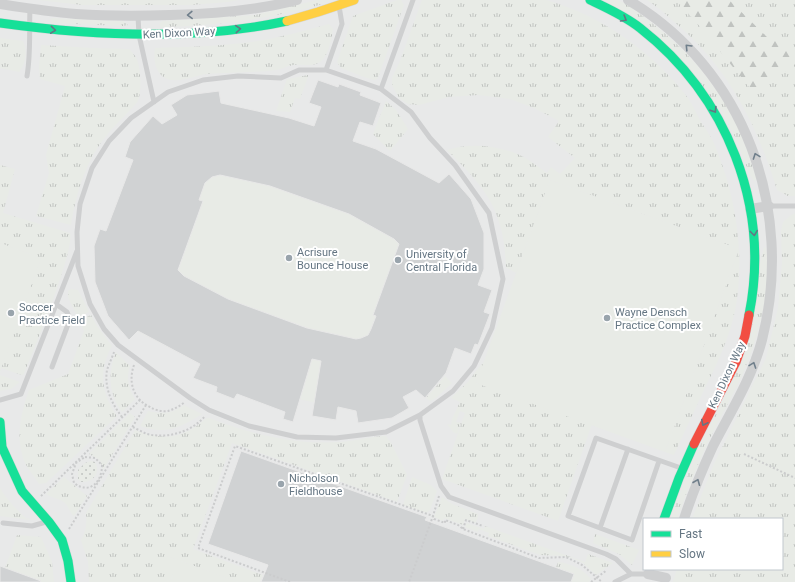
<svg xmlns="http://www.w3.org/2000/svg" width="795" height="582" font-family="Roboto,sans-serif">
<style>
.built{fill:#e8e9e9;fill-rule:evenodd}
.grass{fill:url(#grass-tufts)}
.forest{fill:url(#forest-firs)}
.garden{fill:url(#garden-dots)}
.pitch{fill:#e8ebe6}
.building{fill:#d0d2d3;stroke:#e8e8e8;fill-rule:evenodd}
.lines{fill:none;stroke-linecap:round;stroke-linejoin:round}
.fast-casing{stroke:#d5d6d7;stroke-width:10}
.slow-casing{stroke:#d5d6d7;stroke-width:10}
.jam-casing{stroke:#d5d6d7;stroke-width:10}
.path{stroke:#cbcccd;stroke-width:2;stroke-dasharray:2 2;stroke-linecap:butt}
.lane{stroke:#cecfd0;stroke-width:5}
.street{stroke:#cecfd0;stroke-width:10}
.fast{stroke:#16e098;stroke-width:9}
.slow{stroke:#ffcf43;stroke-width:9}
.jam{stroke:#f24e42;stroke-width:9}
.oneway{stroke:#707f8b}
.oneway2{stroke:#657683}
.poi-dot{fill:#99a4ac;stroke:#fff;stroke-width:1.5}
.labels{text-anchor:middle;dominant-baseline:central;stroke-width:4;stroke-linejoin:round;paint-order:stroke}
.street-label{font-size:11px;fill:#657683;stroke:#fff}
.poi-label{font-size:11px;fill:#657683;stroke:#fff;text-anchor:start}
</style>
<defs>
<pattern id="grass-tufts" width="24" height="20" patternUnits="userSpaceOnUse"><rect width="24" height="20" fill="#e8ebe6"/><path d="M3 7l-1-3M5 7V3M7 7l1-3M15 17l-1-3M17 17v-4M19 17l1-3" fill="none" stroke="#c0c3c0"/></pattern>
<pattern id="forest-firs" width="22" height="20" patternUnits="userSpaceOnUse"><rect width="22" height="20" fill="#e8ebe6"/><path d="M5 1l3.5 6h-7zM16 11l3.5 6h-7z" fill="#c0c3c0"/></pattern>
<pattern id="garden-dots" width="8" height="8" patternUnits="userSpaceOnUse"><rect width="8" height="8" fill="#e8ebe6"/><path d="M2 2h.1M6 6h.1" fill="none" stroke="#c0c3c0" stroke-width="1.8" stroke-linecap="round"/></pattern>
</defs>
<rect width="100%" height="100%" fill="#f9f9f9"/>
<path class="built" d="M0,0H795V582H0ZM644,519H782V569H644Z"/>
<path class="grass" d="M37,0H239L228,2L191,5H83Z
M317,0H330V2C275,18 219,26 161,27L159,24L162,21L255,15Z
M397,0H401L404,5L379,75L377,79L374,80L367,78L341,68L337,62L353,16Z
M422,0H546C601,15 654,53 688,98C693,106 697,114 701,122C707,131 714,141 717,151C737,200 745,260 735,311C729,339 717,364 704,390C694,411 684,433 674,455L665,452L739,249L550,180L516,273L506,267C505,252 504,236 499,222C491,193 468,171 447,150C468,143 494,145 515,153C526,157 537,166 547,173L551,167L560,174L575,158L548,137L559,121L534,108L510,99L478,95L449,97L419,105L408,104L399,98L392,85V78L400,61Z
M605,0C608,0 613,0 617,0C627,3 640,14 648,20C692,52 728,98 747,149C750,159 753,169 756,178L755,182L750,175L735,137L721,109Z
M647,0H795V196H788L777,190C757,124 727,65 673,21C665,13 656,6 647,0Z
M52,18L123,21L128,25L123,26L52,23L50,20Z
M329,24L333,29C332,37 328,58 320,62C313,67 301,64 293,65C287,66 282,69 276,70C253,73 229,72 206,74C193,76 180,83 167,79C155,74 153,59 155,48C187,47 220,46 252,42C278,38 304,31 329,24Z
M0,38L23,41C28,52 26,63 19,72L0,68Z
M41,45L92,48L129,49C131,51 133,53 135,56C141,64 142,91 138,101C136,105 112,128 107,135C86,160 76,193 71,225L36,216L49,173L46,155L65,86L40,79L39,67Z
M308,75V77L300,99L295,98L290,112L276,111L287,79Z
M386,101L396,110L408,129L390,151L373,134Z
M0,165L15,169L3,213L70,233C75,250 33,352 24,374L22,375L1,368L41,258L0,243Z
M795,213V582H673L677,569H782V519H692L713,466L766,358L778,308L782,263L781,231L783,222L790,216Z
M764,247L766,248C773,289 756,347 738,384C730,400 721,416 713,432C699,460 688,490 677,519H670L695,456L733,379Z
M71,289L78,290L89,312L78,317L71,304L68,297V291Z
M91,315L97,326L112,346C98,371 101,393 117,416L46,483L39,484C33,474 24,465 22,454C16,432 22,410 29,390L68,374L84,331L79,320Z
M116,352L130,366C126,378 128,388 135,399L122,412C108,393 108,372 116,352Z
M484,362L476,383L592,424L558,521L442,479L465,413L460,411L456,422L461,423L457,434L453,432L447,424L451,425L452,419L460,402L451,398L468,382L479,367Z
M0,375L20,382L11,389L0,391Z
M445,376L452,383L436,398L430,401L426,398Z
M184,405L202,414C180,428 165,435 140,426L148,411C161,414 173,414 184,405Z
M130,413L135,417L103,470L100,460L89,454Z
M207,418H209C250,434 296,445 340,442C355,441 371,436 386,436L391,443L407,475L397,502L232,443L193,549L263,575L260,582H238L167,556L173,575L171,579L165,582H89L88,562L81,540C86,532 87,523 86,513L135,430C153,437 171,440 188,431C195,428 201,422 207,418Z
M64,477L87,496L74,516C70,513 69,507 65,503C59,498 52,498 46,494Z
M412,477L431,485L437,491L430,510L426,513L403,505Z
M0,488C7,500 17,510 27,519L28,518L30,520L0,516Z
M442,497L452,504L478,514V516L476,523L465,519L463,525L444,518L443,521L434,517Z
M467,523L484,529L485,526L585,562L588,554L613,563L596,575L583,563L572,558L563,556L540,555L488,536L489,533L479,529L478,532L465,527Z
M595,534L639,550L632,565L619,554L593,543Z
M17,535L41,537L52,562L54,582H27L5,568Z
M558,562C570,563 583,569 591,579L589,582H571L573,574L556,567Z"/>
<path class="forest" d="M676,0H729L768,38L792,48L795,50V64L755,94L696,22Z"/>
<path class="garden" d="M91,461L95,462L97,467C98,476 91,483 81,482L78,479V470L85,463Z"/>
<path class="pitch" d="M223,103L289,118L375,149L438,182L459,206L466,281L492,290L485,312L490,314L478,345L473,344L474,347L471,354L443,344L354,411L289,397L237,394L234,399L216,392L217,387L193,378L200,364L138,332L118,308L107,230L132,162L136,163L191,108Z
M550,180L739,249L665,452L476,383Z
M0,243L41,258L0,372Z
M167,556L238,582H165L171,579L173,575L161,571Z"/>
<path class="building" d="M318,80L338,87L339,84L361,92L360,95L381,103L373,126L360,122L353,141L376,149L439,183L449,174L471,199L484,233V269L478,285L492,290L484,312L490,314L478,345L475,344L471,354L455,348L446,373L425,398L416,390L403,397L409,408L392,418L358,423L356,411L338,407L336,420L312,416L321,361L312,359L293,422L283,419L285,412L237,394L234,399L216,392L217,387L193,378L200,364L138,331L129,340L108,316L95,282L94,246L100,229L106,231L133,160L125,157L130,142L153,116L162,124L177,115L171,105L187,95L219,91L221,103L289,118L314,126L321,107L309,103ZM220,175L270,186L349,214L394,239L399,244L373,315L376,316L371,329L368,335L361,338L356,339L307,328L228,299L184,276L178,270L203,201L199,200L205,183L212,177Z
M241,451L427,517L425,520L574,574L571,582H261L268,565L208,544Z
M0,566L41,581L40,582H0Z"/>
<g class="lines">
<defs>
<path id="fast" d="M590,0C607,8 625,16 640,28C727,96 771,206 749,315
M0,23C93,36 195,41 287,21
M0,422L2,447L22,491L49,522L62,540L68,561L71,582
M664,519L679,478L694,444"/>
<path id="slow" d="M287,21L318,12L354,0"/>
<path id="jam" d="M694,444L736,362L745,336L749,315"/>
</defs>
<use href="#fast" class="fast-casing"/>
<use href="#slow" class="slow-casing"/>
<use href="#jam" class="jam-casing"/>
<path class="path" d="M114,352C112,358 109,364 107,370C104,388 112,404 122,417
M134,365C128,382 133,399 150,407C155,410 162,412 168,411C174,409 180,406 185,402
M133,427C137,429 142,432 147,434C167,439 192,432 205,416
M744,454L795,478
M85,457L95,458L102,465C102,482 90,495 74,483L72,474L76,463Z
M41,496L140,400
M439,496L433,516L434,519L445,523V520L458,525L463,529L539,558L566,557L582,565L602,582
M69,529L146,405
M463,529L466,520L483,526
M290,582L198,548L235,446L433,516L409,582
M591,582L607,570"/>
<path class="lane" d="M138,16L139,35L154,102
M299,70H326L381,89L411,112L430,138L455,165L489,213L503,279L492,328L474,366L453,391L420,415L386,432L336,438L297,437L249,426L209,410L190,398L118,345L104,329L90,304L78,266L77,232L80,204L92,168L109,141L131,118L168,92L203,80L238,76L281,78Z
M326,70L342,24L339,6
M27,76C31,53 29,31 30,8
M381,89L413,0
M769,206H795
M52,367L70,319L67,312L56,304
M0,400L21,394L77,251
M420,415V420L441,486L449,497L606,554L616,559L631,574
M659,461L632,540L568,516L596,438L681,468
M3,523L32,526L46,522
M600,528L628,449
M615,582L631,574H648"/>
<path class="street" d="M628,0C745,69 795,210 762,340C752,378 731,411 713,446C702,470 692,494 684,519
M0,4C25,8 50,12 76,14C107,16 139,16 170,15C213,14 256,11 297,0
M750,209L769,206
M648,574L666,578"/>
<use href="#fast" class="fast"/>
<use href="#slow" class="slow"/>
<use href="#jam" class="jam"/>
</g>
<defs><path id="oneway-chevron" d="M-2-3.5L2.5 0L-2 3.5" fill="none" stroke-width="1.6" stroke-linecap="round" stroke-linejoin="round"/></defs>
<g class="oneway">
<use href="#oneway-chevron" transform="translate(190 15) rotate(178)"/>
<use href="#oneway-chevron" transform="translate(688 47) rotate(-134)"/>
<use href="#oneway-chevron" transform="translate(756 156) rotate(-110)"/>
<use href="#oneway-chevron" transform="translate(753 365) rotate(-70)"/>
<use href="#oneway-chevron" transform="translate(697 482) rotate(-68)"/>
</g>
<g class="oneway2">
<use href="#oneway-chevron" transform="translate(624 19) rotate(31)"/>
<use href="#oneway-chevron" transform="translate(238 29) rotate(-5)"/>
<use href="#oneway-chevron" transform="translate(53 30) rotate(6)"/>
<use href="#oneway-chevron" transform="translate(714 110) rotate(58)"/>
<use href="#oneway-chevron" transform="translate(754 233) rotate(83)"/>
<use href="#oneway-chevron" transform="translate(704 423) rotate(117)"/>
</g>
<g class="poi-dot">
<circle cx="289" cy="258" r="4"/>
<circle cx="398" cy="260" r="4"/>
<circle cx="11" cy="313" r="4"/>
<circle cx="607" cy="318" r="4"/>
<circle cx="281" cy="484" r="4"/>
</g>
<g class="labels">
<g class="street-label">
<text transform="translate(179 33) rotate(-3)">Ken Dixon Way</text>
<text transform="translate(727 375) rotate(-65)">Ken Dixon Way</text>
</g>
<g class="poi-label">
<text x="297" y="252">Acrisure<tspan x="297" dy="13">Bounce House</tspan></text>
<text x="406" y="254">University of<tspan x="406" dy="13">Central Florida</tspan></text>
<text x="19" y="307">Soccer<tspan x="19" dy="13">Practice Field</tspan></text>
<text x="615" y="312">Wayne Densch<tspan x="615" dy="13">Practice Complex</tspan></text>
<text x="289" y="478">Nicholson<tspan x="289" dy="13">Fieldhouse</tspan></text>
</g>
</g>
<rect x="643" y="518" width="140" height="52" fill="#ffffff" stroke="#c1c8cd"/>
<rect x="651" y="531" width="20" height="6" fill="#16e098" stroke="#c1c8cd"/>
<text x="679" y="538" font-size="12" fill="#657683">Fast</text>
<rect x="651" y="551" width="20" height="6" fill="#ffcf43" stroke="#c1c8cd"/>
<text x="679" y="558" font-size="12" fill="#657683">Slow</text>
</svg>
